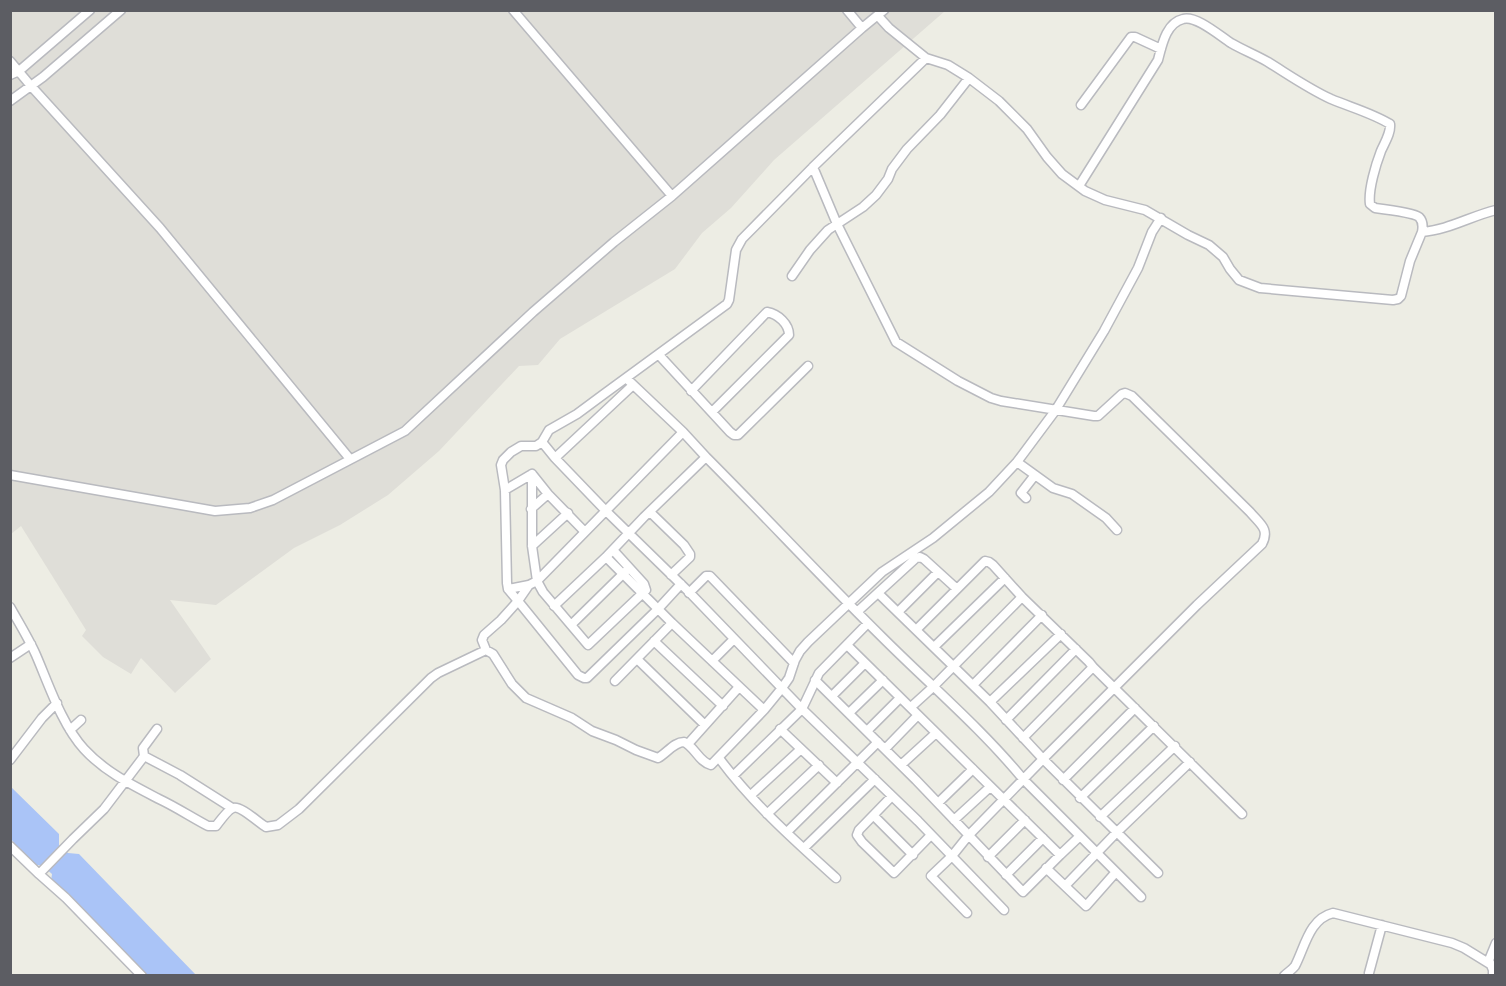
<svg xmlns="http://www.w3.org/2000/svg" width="1506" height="986" font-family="'Archivo Narrow',sans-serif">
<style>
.industrial{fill:#dfded8}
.water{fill:#aac4f7}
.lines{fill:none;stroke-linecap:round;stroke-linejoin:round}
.minor-casing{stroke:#b9babf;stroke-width:11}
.minor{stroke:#fff;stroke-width:8}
</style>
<rect width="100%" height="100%" fill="#edede4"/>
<path class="industrial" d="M11,11H945L774,160L731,208L702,233L675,269L560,339L538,365L519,366L439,451L388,495L340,525L294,548L216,605L170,600L211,659L175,693L141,658L131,674L103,657L82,636L86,630L21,526L11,534Z"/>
<path class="water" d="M10,786L59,834V845L68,853L79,854L196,975H146L51,881L52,874L43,866L32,864L11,839Z"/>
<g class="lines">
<defs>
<path id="minor" d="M847,10L862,28
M878,16L889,28L926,58
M10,61L31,86L160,228L350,459
M10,75L19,71L90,10
M10,101L43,77L121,10
M1081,105L1131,37H1135L1161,49
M813,167L837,224L896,342L958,381L991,398L1001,401L1094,416H1098L1122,394L1125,393L1132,396L1250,512C1260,524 1270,529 1262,544L1197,605L1043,759L968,836L952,856L931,876L967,913
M1079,186L1158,60C1162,45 1166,23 1183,19C1196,15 1220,36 1231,43C1243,50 1256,55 1268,62C1289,75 1309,89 1331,99C1350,107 1372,113 1390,124C1391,133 1385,142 1381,151C1376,164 1368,190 1370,204L1375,208C1383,209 1414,213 1419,217C1423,221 1423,227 1422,232
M672,196L862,28L884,10
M792,276L810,250L828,230L863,207L876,195L888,179L892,169L907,149L940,115L969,78
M659,355L730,432L734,435H738L808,366
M691,391L767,312C778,314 789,324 789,335L712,412
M542,442L555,458L606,511L691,594L802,709L918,821L1004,910
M706,457C765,516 822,578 882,637C929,684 981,728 1023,779L1141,897
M555,458L633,385
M1017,462L1053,488L1072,494L1106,518L1117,530
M532,474V546L537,581L543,592L588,645L646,590L644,584L613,550
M10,475L215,511L250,508L273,500L405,431L533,312L614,242L672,196L513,10
M505,490L532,474L548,494L585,532
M1026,498L1021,493L1035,475
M531,509L548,494
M650,512L684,545L690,554V557L671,575
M532,546L568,513
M606,557L672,623L764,710
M529,585L518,601L578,675L584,678H587L658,609L681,584
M508,589L529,585L537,581L683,432
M689,593L706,576H710L794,663
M878,593L990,702L1043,759L1158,873
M554,606L606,557L644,517L706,457L683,432L626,378
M10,607C19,623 29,639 36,655C49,685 62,725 84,749C105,772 132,785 159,799C176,807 191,817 208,826H216C219,822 229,809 233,808C240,805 259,823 266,827L278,825L299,809L431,678L438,673L486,650L493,654L512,684L526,698L572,718L592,731L616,740L636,750L658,758C667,753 674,742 684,742C695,747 699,762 711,765L764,710L782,688L789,678L795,660L800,651L808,642L882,572L933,538L989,492L1017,462L1055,411L1104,331L1138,268L1152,232L1161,218
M857,612L916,558L920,557L924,559L957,589
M898,612L938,572
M571,625L626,571
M916,630L985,561L989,562L993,565L1022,597L1089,662L1093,667L1023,738
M654,641L723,706
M847,645L1060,855
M934,647L1005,578
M486,650L482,640L484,635L501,620L518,601L508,589L507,583L505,490L501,465L503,460L511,452L521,446H536L542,442L549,430L577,414L604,394L727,304L729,300L736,250L742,239L813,167L926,58L948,65L969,78L999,101L1027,129L1047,157L1062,174L1085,191L1105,200L1145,210L1188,235L1209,245L1223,257L1230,269L1239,280L1260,288L1393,300L1398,299L1401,296L1410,261L1422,232C1448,230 1471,216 1496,210
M10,658L31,644
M637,659L705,725
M712,661L734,639
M1093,667L1242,814
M815,680L916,780L1023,892L1060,855L1080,836
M615,681L672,623
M973,685L1042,615
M832,696L865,663
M990,702L1061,634
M911,707L933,687L1022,597
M849,713L883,680
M1006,720L1076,649
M780,729L837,783
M70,730L81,720
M867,731L900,698
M688,744L739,687
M885,749L918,715
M144,756L180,775L232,808
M719,758C752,803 795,841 836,878
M10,760L42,718L57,703
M901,765L936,733
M733,776L802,709L819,673L868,623
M1063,780L1135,708
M751,795L801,749
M892,796L859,830L857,835L862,842L894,873L931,835
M1080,798L1154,726
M938,803L973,769
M767,814L819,765
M874,816L913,855
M1100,817L1175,746
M954,820L990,787
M787,832L878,742
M10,846L39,874L66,898L142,976
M804,848L875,779
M988,857L1025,820
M1046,868L1086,906L1116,872
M39,874L73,839L104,809L142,759L144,756L143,748L157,729
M1006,875L1043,838
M1065,886L1116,833L1190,762
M1369,973L1382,925
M1284,976C1288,972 1292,970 1295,966C1305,947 1309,919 1333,913L1452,943L1464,948L1490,964
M1493,976V970L1489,960L1496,943"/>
</defs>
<use href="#minor" class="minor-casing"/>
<use href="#minor" class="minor"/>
</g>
<rect width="1506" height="986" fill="none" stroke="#5c5d63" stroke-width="24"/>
</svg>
